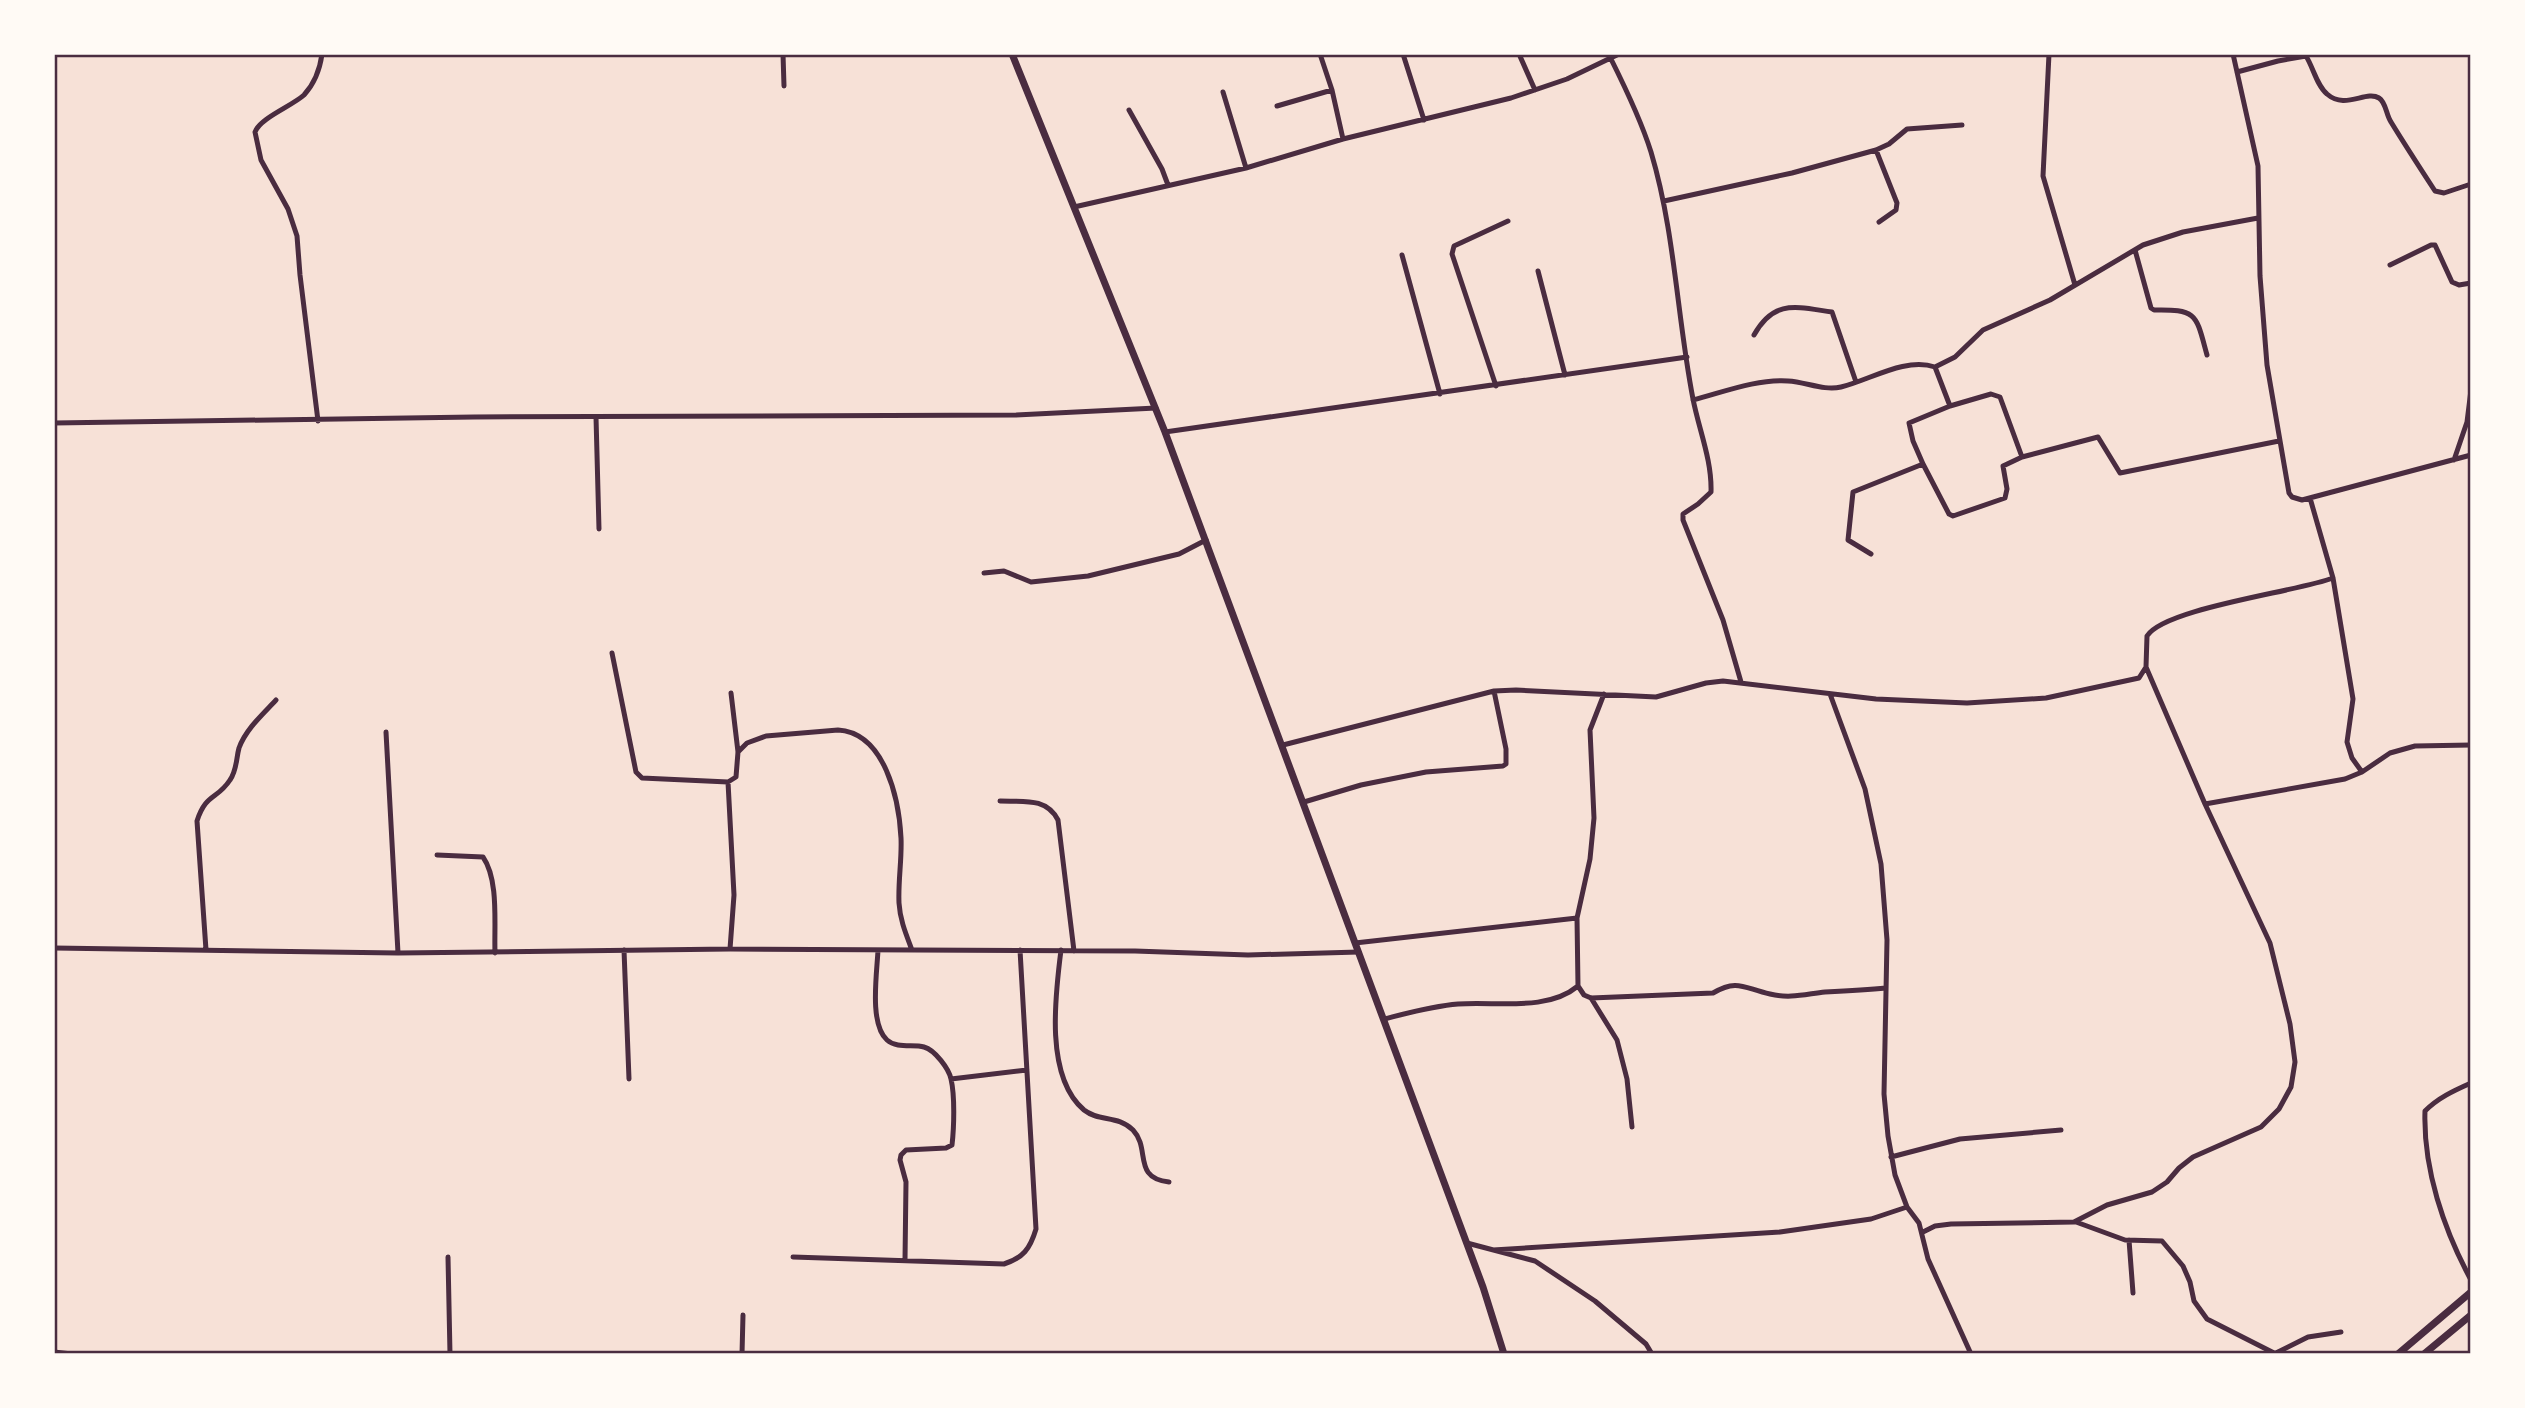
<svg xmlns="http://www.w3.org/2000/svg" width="2525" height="1408" font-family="Roboto,sans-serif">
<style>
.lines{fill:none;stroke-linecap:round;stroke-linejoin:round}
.minor{stroke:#4a2c40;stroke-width:5}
.secondary{stroke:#4a2c40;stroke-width:7}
.neatline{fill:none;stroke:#4a2c40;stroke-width:2.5}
</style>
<rect width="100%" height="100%" fill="#f7e1d7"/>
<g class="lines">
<path class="minor" d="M783,54L784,86
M1320,54L1332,90L1343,139
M1403,54L1424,120
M1519,54L1535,90
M2049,54L2043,176L2075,285
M2233,54L2258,166L2260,276L2267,365L2289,493L2292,497L2302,500L2471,455
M1611,59C1626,89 1641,120 1651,152C1675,232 1677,317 1693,399C1699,430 1712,460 1711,492L1698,504L1683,514V520L1723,620L1741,682
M2237,72L2278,61L2306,56C2313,67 2317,86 2327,94C2345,110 2366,90 2379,98C2386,102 2386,115 2391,122C2405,145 2420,168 2435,191L2444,193L2471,184
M1223,92L1246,168
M1277,106L1332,90
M1129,110L1162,169L1168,185
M1876,150L1897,203L1896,210L1879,222
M1664,201L1792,173L1876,150L1889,144L1907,129L1962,125
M1074,207L1246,168L1343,139L1511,98L1567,79L1619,54
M2135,250L2151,308L2154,310C2198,309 2196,315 2207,355
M1402,255L1440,394
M2390,265L2431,245H2435L2452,282L2459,285L2471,283
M1538,271L1565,375
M1754,335C1774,299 1796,307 1832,312L1856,382
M1935,367L1950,406L1991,394L2000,397L2022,457L2098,437L2120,473L2279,441
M1496,386L1452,254L1454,246L1508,221
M1693,400C1724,392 1756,379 1788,381C1806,382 1824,391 1841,387C1870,380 1905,357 1935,367L1955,357L1983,330L2050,300L2143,245L2183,232L2258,218
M596,417L599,529
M318,421L300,275L297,236L288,209L261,160L255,132C260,118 292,106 304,95C314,84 320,69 322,54
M54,423L474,417L1016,415L1156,408
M1165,432L1687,357
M2454,460L2467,422L2471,390
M1923,464L1913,441L1909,423L1950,406
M2310,498L2333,578L2353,699L2347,742L2352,758L2362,772L2390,753L2415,746L2471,745
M1871,554L1848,540L1853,492L1923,464L1949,514L1953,516L2005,498L2007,489L2003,466L2022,457
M984,573L1004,571L1031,582L1088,576L1179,554L1206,540
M612,653L636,772L642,778L728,782L736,777L738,752L731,693
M1830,694L1865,789L1881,864L1887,940L1884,1094L1888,1136L1895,1175L1907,1207L1919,1223L1928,1259L1971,1354
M386,732L398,953
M1283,745L1494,691L1516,690L1656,697L1706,683L1723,681L1876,699L1967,703L2046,698L2139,678L2146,667L2147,636C2165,608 2296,592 2333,578
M738,752L747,743L766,736L838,730C885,733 899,799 901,838C902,859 898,881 899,903C900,920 906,934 912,950
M728,782L734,895L730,949
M1000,801C1023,802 1046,797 1058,820L1074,951
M1304,802L1361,785L1426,772L1503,766L1506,764V749L1494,691
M2205,804L2345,779L2362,772
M437,855L483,857C499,880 494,924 495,953
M1355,943L1577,918
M54,948L398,953L730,949L1135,951L1248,955L1359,952
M206,950L197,821C206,793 217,800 230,780C237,770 236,759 239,748C246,729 263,714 276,700
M624,950L629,1079
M878,950C877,973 869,1024 887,1040C897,1049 913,1044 924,1047C935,1050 949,1069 951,1079C955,1096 954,1128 952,1145L946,1148L906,1150L901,1155L900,1160L906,1182L905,1260
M1061,950C1055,997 1045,1077 1084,1110C1099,1122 1118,1115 1133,1130C1151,1149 1132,1178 1169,1182
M1578,986L1584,995L1591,998L1713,993C1738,978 1745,989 1770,994C1790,999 1806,994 1825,992C1846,991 1866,990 1886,988
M1591,998L1617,1040L1627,1079L1632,1127
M1384,1019C1408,1013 1433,1006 1458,1004C1496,1001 1547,1012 1578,986L1577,918L1590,859L1594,818L1590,730L1604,694
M951,1079L1027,1070
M2471,1083C2453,1091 2438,1098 2425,1111C2423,1169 2444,1230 2471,1280
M1891,1157L1960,1139L2061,1130
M2076,1222L2125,1240L2162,1241L2183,1266L2190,1282L2194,1301L2207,1319L2276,1354
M1923,1232L1935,1226L1951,1224L2074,1222L2107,1205L2152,1192L2167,1182L2179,1168L2193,1157L2261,1127L2279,1109L2291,1087L2295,1062L2290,1024L2270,943L2205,804L2146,667
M2129,1240L2133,1293
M1467,1243L1535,1261L1595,1301L1646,1344L1652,1354
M1493,1250L1780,1232L1871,1219L1907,1207
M448,1257L450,1354
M793,1257L1004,1264C1023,1258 1030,1249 1036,1229L1020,950
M54,1352L72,1354
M2276,1353L2308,1337L2341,1332
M742,1354L743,1315"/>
<path class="secondary" d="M1012,54L1165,432L1483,1287L1504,1354
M2398,1354L2471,1292
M2424,1354L2471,1315"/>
</g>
<rect width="2525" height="1408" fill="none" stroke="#fffaf5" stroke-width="112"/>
<rect x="56" y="56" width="2413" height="1296" class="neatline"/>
</svg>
